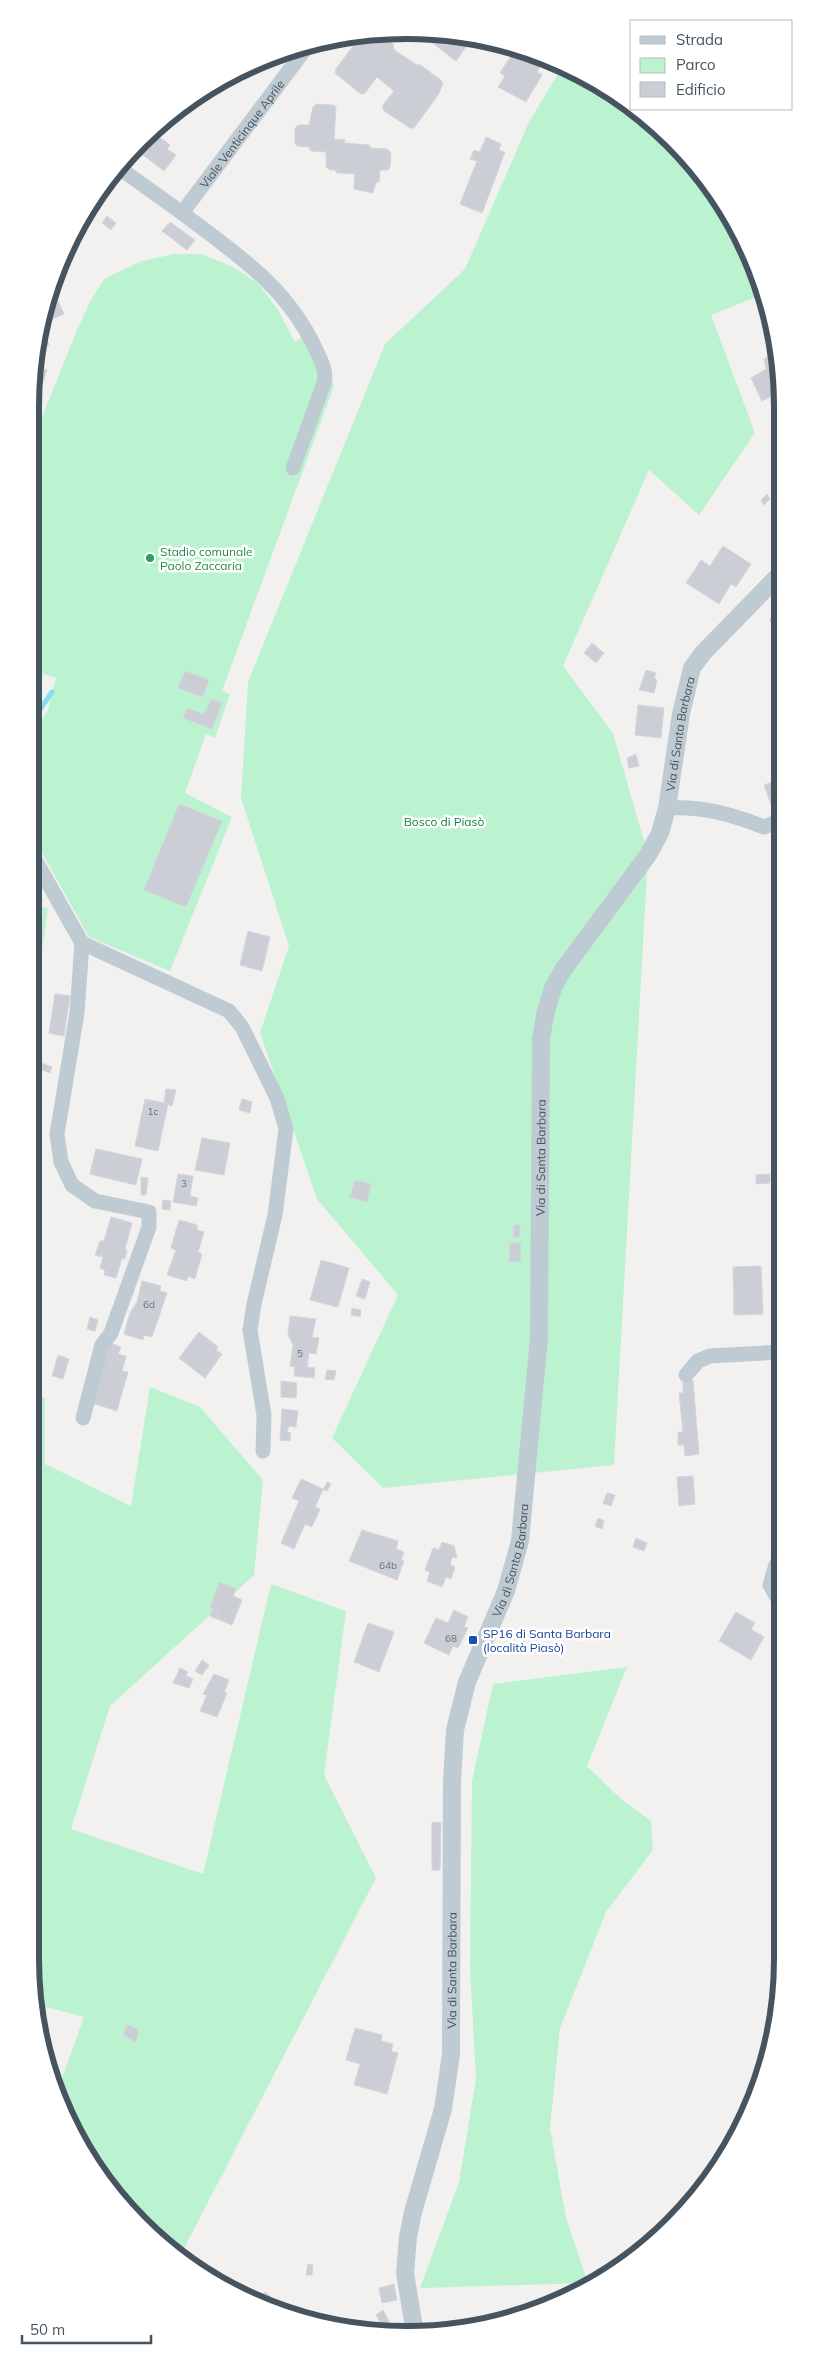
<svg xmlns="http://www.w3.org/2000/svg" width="813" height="2365" font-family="Mulish,sans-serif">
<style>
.green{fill:#bbf3d0}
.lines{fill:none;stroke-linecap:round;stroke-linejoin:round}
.stream{stroke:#84def4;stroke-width:5}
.building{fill:#cbcfd5;stroke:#d3d6dc}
.minor{stroke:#bfcbd3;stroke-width:15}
.tertiary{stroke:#bfcbd3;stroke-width:18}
.leisure-dot{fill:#2e9e5b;stroke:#fff;stroke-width:2}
.transit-dot{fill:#1a4fb4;stroke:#fff;stroke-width:2}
.labels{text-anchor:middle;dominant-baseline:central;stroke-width:5;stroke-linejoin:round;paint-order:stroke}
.number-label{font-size:10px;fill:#67737c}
.street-label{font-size:12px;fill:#46545f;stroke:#fff}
.leisure-label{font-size:12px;fill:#27864d;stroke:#fff;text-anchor:start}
.park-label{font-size:12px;fill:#0f8347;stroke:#fff}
.transit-label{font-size:12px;fill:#164399;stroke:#fff;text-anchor:start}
.rim{fill:none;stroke:#46545f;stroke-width:6}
</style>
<rect width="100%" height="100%" fill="#f3f0f0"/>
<path class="green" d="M562,67L595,81L689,158L744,240L761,295L711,315L755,433L699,515L649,470L563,666L613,733L648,855L614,1465L383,1488L332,1438L398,1295L317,1199L260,1033L289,946L241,798L248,682L385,344L465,269L529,122Z
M174,254H201L231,266L258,283L278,310L295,342L312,330L334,386L222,691L230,694L215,738L206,734L185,793L232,817L170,971L89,937L30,831V740L48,710L56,678L33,670L30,675V447L77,330L90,302L104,279L142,261Z
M30,905L48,908L31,1030L30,1029Z
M150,1387L200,1407L263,1480L254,1575L110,1706L71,1829L203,1874L271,1584L346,1611L324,1775L376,1878L179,2258L124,2207L59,2102L56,2095L84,2017L34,2004L30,1958V1393L45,1398V1464L131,1506Z
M627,1667L587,1766L620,1798L651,1821L653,1850L606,1912L560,2028L550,2128L566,2218L588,2283L420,2288L459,2182L476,2079L470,1969L472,1781L493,1684Z"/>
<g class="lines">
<path class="stream" d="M30,724L52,692"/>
</g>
<path class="building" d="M431,31L472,38L456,61L426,38Z
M363,33H377L393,44L394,50L417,65H420L441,80L443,84L438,95L414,128H410L383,110V105L394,91L377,77L365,93L361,94L336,74L335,70Z
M516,48L529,57L531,54L544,60L537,72L542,75L526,102L498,87L505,76L500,73Z
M317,104L333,105L336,107L334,139L345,140L344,143L369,145L371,148L387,149L391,153L390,167L388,170H380L379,182H376L373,193L354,189L355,174L337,173L335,170H330L326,167V152L311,151L309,147L297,146L295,144V128L298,125H309L313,107Z
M151,131L170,145L167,149L176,155L164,171L135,149Z
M486,137L501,144L499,150L505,152L482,213L460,204L477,161L470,159L474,150L480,152Z
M102,187L110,193L96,212L89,207Z
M107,216L116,223L111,230L102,223Z
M170,222L195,240L187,250L162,231Z
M51,286L64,314L41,324L43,309Z
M41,326L49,345L38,350V349Z
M778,352L780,396L778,393L762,401L751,378L766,369L764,359Z
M35,366L47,370L43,383L33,380Z
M31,397L42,401L37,418L30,415L33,409L30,407Z
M767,494L770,499L764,505L761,500Z
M780,509V525L772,517Z
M723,546L751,564L736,587L731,584L719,604L686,583L701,560L710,566Z
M780,609V631L769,620Z
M592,643L604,653L596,663L584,653Z
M646,670L656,673L654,678L657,680L654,693L639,690Z
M185,671L209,680L203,697L178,688Z
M211,699L222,703L212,729L183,718L187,708L204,714Z
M638,705L664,708L661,738L635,735Z
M636,754L639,766L629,768L627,758Z
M781,779V811L774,813L764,785Z
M179,804L222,821L186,907L144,890Z
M248,931L270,937L262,971L240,965Z
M55,994L70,996L64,1036L49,1033Z
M36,1061L52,1067L50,1073L34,1067Z
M166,1089L176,1090L172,1106L164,1103Z
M145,1099L168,1104L158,1151L135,1146Z
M242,1099L252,1102L250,1113L239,1110Z
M202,1138L230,1143L224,1175L195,1170Z
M96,1149L142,1159L136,1185L90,1174Z
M178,1174L193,1176L190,1196L198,1198L196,1206L173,1202Z
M770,1174V1183L756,1184V1175Z
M141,1177L148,1178L146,1195H141Z
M30,1180L39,1181L38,1190H30Z
M355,1180L371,1184L367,1202L350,1197Z
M163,1200L171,1201L170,1210L162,1209Z
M111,1217L132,1223L125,1249L127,1250L125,1259L122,1258L116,1278L104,1275L105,1270L100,1268L103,1257L95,1255L100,1241H104Z
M179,1220L197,1225V1230L204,1232L198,1252L202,1254L195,1279L188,1276L187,1281L167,1275L176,1250L171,1248Z
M514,1225H520V1237L513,1238Z
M510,1243H521L520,1262L509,1261Z
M321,1260L349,1268L338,1307L310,1300Z
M761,1266L763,1314L734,1315L733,1267Z
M362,1279L370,1282L365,1299L356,1296Z
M142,1281L161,1286L160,1291L167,1293L152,1337L144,1335L143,1340L124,1334L130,1313L137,1302Z
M352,1308L361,1310L360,1317L351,1315Z
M290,1316L316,1319L312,1337L319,1338L316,1354L309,1353L307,1367L315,1368L314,1378L294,1376L295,1367L290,1366L293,1345L288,1335Z
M90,1317L98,1320L95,1331L87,1329Z
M199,1332L218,1347L216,1350L222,1354L205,1378L179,1358Z
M108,1342L121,1347L118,1354L126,1356L122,1371L128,1372L117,1411L92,1403Z
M58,1355L69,1359L63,1379L52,1376Z
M327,1370L336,1371L334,1380L325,1379Z
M693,1380L699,1454L685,1456L684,1445H678V1432H683L679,1393H683V1382Z
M281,1381L297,1383L296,1398L281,1397Z
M282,1409L298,1411L296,1427L289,1426L287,1432L291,1433L290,1441L280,1440Z
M693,1476L695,1504L679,1506L677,1477Z
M301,1479L323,1489L315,1507L320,1509L312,1527L305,1524L294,1549L281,1543L299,1501L292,1498Z
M327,1482L331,1484L327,1491L323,1490Z
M607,1493L615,1495L611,1506L603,1503Z
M598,1518L604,1521L602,1529L595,1526Z
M362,1530L398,1541L396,1549L404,1552L401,1560L404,1561L397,1580L349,1561Z
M636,1538L647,1543L644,1551L633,1547Z
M442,1542L454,1546L457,1558L452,1557L450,1565L455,1567L451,1579L446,1577L442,1587L427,1581L430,1572L425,1570L433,1548L439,1550Z
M219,1582L236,1589L233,1596L242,1600L232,1625L217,1619L220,1611L210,1608Z
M213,1609L220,1611L217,1619L210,1616Z
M454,1610L468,1617L464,1627L468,1628L458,1648L453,1646L449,1655L424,1643L436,1618L448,1623Z
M736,1612L755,1623L751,1629L764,1637L751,1660L719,1641Z
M368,1623L394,1632L379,1672L354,1662Z
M202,1660L209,1665L202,1675L195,1671Z
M180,1668L188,1672L186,1676L193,1679L189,1688L173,1683Z
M214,1674L229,1680L224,1692L227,1693L217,1717L200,1711L207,1695L203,1694Z
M432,1822L441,1823L440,1870H432Z
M783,1894V1908L781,1909L777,1895Z
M127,2025L139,2030L136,2042L123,2035Z
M355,2028L382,2035L381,2041L393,2044L391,2051L398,2053L387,2094L354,2085L360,2064L346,2060Z
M308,2264L313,2265L312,2275H306Z
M394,2284L397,2300L382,2303L379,2288Z
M265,2292L271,2297L264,2304L259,2298Z
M383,2310L390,2323L383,2327L376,2315Z"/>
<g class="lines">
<g class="minor">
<path id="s1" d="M118,167L182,213L309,44"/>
<path d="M182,213C236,254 287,286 316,350C321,361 327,371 324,383L293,468"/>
<path d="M667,808C702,806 731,814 764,827L781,820"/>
<path d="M30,851L82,943L77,1013L57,1134L61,1162L72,1185L95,1201L149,1212V1227L111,1333L102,1345L83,1418"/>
<path d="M82,943L229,1011L242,1027L277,1098L286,1129L275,1215L254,1304L250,1330L264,1415L263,1451"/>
<path d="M686,1375L698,1361L710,1356L782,1352"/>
<path d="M782,1553L776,1565L770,1585L776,1596L782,1601"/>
</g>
<path class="tertiary" id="s2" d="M415,2334L405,2273L408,2237L413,2212L443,2109L451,2054L452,1781L455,1730L467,1682L506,1591L520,1541L539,1338L541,1039L545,1015L553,988L563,970L648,855L660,833L667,808L681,714L692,668L703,653L780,574"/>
</g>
<circle class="leisure-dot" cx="150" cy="558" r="5"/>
<rect class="transit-dot" x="468" y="1635" width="10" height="10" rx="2.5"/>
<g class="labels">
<g class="number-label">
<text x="153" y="1111">1c</text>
<text x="184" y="1183">3</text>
<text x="149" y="1304">6d</text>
<text x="300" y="1353">5</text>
<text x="388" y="1565">64b</text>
<text x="451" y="1638">68</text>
</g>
<g class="street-label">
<text stroke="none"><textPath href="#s1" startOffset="178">Viale Venticinque Aprile</textPath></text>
<text stroke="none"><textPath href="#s2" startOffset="1656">Via di Santa Barbara</textPath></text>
<text stroke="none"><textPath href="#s2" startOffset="1195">Via di Santa Barbara</textPath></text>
<text stroke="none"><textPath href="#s2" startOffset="790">Via di Santa Barbara</textPath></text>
<text stroke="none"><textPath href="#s2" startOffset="370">Via di Santa Barbara</textPath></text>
</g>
<g class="leisure-label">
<text x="160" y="551">Stadio comunale<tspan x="160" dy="14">Paolo Zaccaria</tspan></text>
</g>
<g class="park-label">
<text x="444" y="821">Bosco di Piasò</text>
</g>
<g class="transit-label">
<text x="483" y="1633">SP16 di Santa Barbara<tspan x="483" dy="14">(località Piasò)</tspan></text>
</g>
</g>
<path d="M0 0H813V2365H0ZM406 39H407A367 367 0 0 1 774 406V1959A367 367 0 0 1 407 2326H406A367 367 0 0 1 39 1959V406A367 367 0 0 1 406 39Z" fill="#fff" fill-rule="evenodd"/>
<path class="rim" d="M406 39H407A367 367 0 0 1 774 406V1959A367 367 0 0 1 407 2326H406A367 367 0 0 1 39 1959V406A367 367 0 0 1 406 39Z"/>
<rect x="630" y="20" width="162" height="90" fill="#ffffff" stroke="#b5bbbf"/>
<rect x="640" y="36" width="25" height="8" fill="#bfcbd3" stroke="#b5bbbf"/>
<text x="676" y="45" font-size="15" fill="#46545f">Strada</text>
<rect x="640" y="58" width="25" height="15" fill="#bbf3d0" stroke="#b5bbbf"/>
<text x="676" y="70" font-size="15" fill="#46545f">Parco</text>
<rect x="640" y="82" width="25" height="15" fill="#cbcfd5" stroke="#b5bbbf"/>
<text x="676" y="95" font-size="15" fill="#46545f">Edificio</text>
<path d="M22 2335v8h129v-8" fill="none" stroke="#46545f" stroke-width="2.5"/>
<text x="30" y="2335" font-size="15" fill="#46545f" stroke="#ffffff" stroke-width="4" paint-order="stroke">50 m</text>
</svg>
